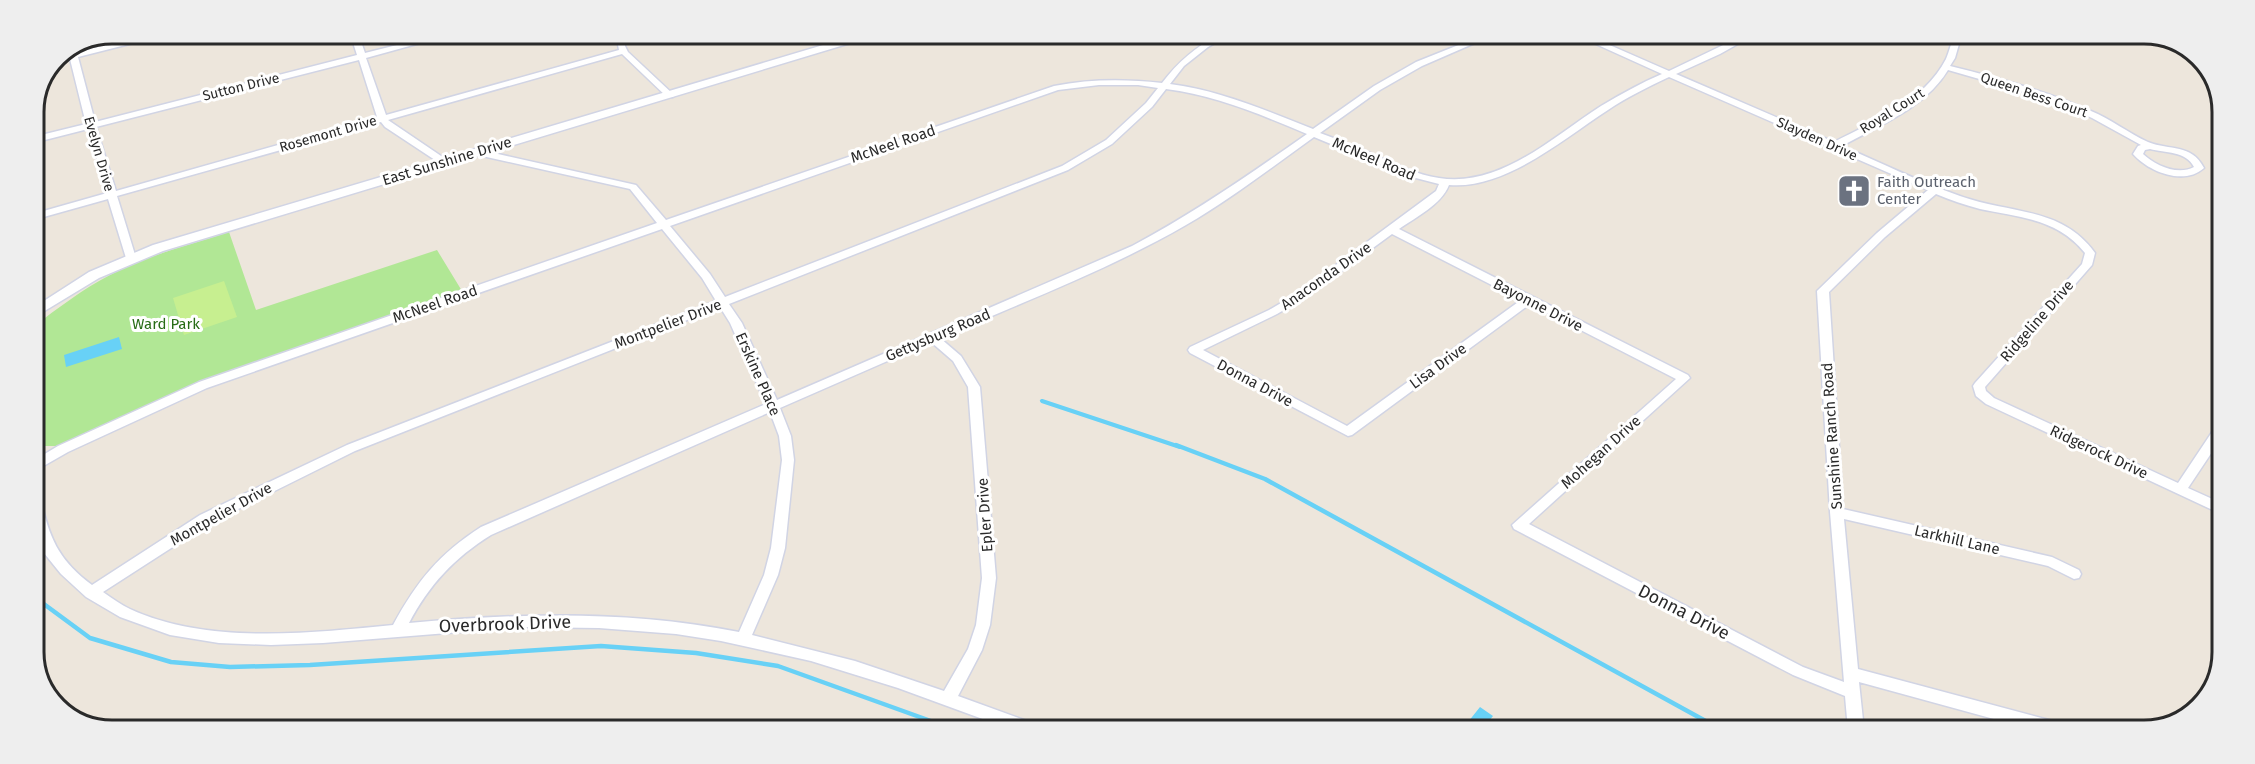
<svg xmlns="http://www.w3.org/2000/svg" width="2255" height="764" font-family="'Fira Sans',sans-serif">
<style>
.green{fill:#b1e795}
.pitch{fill:#c7ef90}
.water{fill:#68d1f6}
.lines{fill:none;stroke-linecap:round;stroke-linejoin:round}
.stream-far1{stroke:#68d1f6;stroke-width:4}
.stream{stroke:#68d1f6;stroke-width:4.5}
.minor-casing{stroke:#d1d4e4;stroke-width:3}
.tertiary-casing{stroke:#d1d4e4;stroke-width:3}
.minor{fill:#fff;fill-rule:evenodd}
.tertiary{fill:#fff;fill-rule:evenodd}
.labels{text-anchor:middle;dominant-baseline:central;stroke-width:6;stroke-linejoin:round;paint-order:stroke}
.far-street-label{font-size:14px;fill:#2a2a2a;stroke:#fff}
.street-label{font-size:15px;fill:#2a2a2a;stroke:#fff}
.worship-label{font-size:15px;fill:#5b616d;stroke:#fff;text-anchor:start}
.park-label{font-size:15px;fill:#286c16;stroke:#fff}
.near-street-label{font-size:18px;fill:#2a2a2a;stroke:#fff}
.rim{fill:none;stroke:#2a2a2a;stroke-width:3}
</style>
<rect width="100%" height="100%" fill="#ede6dc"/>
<path class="green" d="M229,232L256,310L437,250L462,291C330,336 196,377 72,441L58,446H45L41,441L33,378V327C58,308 83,289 110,275C148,255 189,245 229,232Z"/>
<path class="pitch" d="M224,281L237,317L184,335L173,298Z"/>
<path class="water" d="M119,337L122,349L66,367L64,355Z
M1480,707L1493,716L1489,721L1502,730H1479L1468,722Z"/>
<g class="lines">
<path class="stream-far1" d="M1042,401L1180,447"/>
<path class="stream" d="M1176,445L1265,479L1722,730
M33,596L90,638L171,662L230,667L310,665L601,646L696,653L778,666L953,729"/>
<defs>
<path id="minor" d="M158,33H173L78,57L95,122L357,55L350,33H358L365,53L441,34H453L366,58L386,115L619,50L616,34H624L625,46L628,52L674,95L673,97H667L622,54L388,120L447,160V164H441L385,127L381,122L117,196L136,258L131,261L126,258L108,199L33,220V214L107,193L88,129L33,143V137L86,124L70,59L53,62L55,57L69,54L68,51L75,48L77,52ZM359,60L377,117L116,191L96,127Z
M1219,35H1230L1208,47L1184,66L1170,84C1219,90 1267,111 1313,129L1374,86L1416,62L1481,36H1491L1422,66L1380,90L1320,133C1339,140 1357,147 1375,155C1396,164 1417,175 1439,178C1500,188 1554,136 1601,106C1621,94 1641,83 1662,74L1578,36H1589L1669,71L1742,36H1752L1720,54L1676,74L1834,142C1874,121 1924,102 1946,59C1949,52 1951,44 1953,37H1961L1955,58L1950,66C1998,78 2046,91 2091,111C2111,119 2128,133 2148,142C2170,151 2191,143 2204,168C2184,186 2149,172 2133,154L2138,146L2141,145L2092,118L2067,107L2014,89L1948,70C1925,108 1878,126 1842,146C1881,163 1920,182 1960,196C2009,214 2061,206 2095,253L2092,265L1985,387L1986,391L1994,398L2178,483L2216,426L2220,425V440L2188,488L2219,502V513L1986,404L1976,396L1973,386L1975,383L2082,264L2085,253C2058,219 2019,217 1980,209C1965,205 1950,200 1936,194L1885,237L1829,292L1843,509L2052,557L2079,570L2081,574L2079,578L2074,579L2048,566L1844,519L1858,669L2064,724L2070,726L2072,731H2038L1859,682L1864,730H1848L1845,696L1793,675L1514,529L1512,525L1676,379L1530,304L1352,435L1348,436L1190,353L1188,350L1190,347L1269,310L1298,293L1436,191L1439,184L1408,176L1314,137C1272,167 1231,199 1186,225C1108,270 1023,302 940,338L961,356L980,387L996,578L990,625L982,650L958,696L1035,724L1037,729H1010L898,688L811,661L721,641L676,634L599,628L522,627L323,643L271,645L219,643L170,635L120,617L86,597L61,574L44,553L34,530L33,492L38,494L40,497C49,537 58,560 92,585L200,515L347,445L716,301L702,278L662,229L207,388L68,452L33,472V461L58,446L199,382L657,223L630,189L473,154V150L476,149L636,185L666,220L1054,86C1089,79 1126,79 1162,83C1178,62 1195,47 1219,35ZM1669,77L1928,190L1877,233L1817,291L1830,512L1844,682L1803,667L1529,524L1690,378L1688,375L1399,229C1416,217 1441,205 1449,185C1505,190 1563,139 1608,110C1627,97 1648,87 1669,77ZM1099,85H1138L1158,88L1146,103L1106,140L1062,166L725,297L710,274L670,226L1058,90ZM1166,89C1215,95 1262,115 1307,134C1250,174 1194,213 1132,246L777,400L742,323L729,304L1068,170L1112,144L1152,107ZM2150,149C2165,153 2186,151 2194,167C2177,176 2155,165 2143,154L2145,150ZM1392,234L1521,300L1347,426L1203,350L1277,314L1306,297ZM720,307L730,323L766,404L481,527C439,554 417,581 393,625C311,633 208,645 130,609C121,605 112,598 103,592L210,523L355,451ZM931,342L953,361L968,387L982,578L976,625L968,649L944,691L855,661L752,635L778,575L785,548L794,460L791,436L780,408ZM770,412L779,436L782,460L771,548L764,575L739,632C630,610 519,613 409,623C429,585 454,558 491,535Z"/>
<path id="tertiary" d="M860,34L877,35L163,251L99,278L33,318V308L89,272L153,245Z"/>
</defs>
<use href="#minor" class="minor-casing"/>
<use href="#tertiary" class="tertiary-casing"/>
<use href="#minor" class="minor"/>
<use href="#tertiary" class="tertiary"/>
</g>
<defs>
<symbol id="church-square" viewBox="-11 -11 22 22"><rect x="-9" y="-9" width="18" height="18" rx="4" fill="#6b7280" stroke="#fff"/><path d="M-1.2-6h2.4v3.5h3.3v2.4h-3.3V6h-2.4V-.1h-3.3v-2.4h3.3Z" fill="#fff"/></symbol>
</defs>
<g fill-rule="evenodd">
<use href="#church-square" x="1835" y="172" width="38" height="38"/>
</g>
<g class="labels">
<g class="far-street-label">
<text transform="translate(241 87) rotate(-14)">Sutton Drive</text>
<text transform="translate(2034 95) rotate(19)">Queen Bess Court</text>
<text transform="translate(1892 111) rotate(-32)">Royal Court</text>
<text transform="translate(328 134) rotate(-16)">Rosemont Drive</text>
<text transform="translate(1817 139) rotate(24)">Slayden Drive</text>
<text transform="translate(99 154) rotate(74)">Evelyn Drive</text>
</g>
<g class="street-label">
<text transform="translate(893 144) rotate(-19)">McNeel Road</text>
<text transform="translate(1374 159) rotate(23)">McNeel Road</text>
<text transform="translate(447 161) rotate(-17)">East Sunshine Drive</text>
<text transform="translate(1326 276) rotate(-35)">Anaconda Drive</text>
<text transform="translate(435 304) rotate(-19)">McNeel Road</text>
<text transform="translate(1538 305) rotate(27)">Bayonne Drive</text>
<text transform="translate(2037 321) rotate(-49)">Ridgeline Drive</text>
<text transform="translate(668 324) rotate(-21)">Montpelier Drive</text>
<text transform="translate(938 335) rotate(-23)">Gettysburg Road</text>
<text transform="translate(1438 366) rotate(-36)">Lisa Drive</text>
<text transform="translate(758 374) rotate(66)">Erskine Place</text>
<text transform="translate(1255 383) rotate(28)">Donna Drive</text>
<text transform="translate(1832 436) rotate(-94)">Sunshine Ranch Road</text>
<text transform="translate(1601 452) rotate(-42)">Mohegan Drive</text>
<text transform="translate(2099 452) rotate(25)">Ridgerock Drive</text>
<text transform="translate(221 514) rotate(-29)">Montpelier Drive</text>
<text transform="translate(985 515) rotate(-94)">Epler Drive</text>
<text transform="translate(1957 540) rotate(13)">Larkhill Lane</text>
</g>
<g class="worship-label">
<text x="1877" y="182">Faith Outreach<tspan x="1877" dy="17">Center</tspan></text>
</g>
<g class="park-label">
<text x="166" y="324">Ward Park</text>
</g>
<g class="near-street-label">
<text transform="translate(1684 612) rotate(27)">Donna Drive</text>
<text transform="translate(505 624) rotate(-2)">Overbrook Drive</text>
</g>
</g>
<path d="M0 0H2255V764H0ZM112 44H2144A68 68 0 0 1 2212 112V652A68 68 0 0 1 2144 720H112A68 68 0 0 1 44 652V112A68 68 0 0 1 112 44Z" fill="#eee" fill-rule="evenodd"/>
<path class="rim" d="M112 44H2144A68 68 0 0 1 2212 112V652A68 68 0 0 1 2144 720H112A68 68 0 0 1 44 652V112A68 68 0 0 1 112 44Z"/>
</svg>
